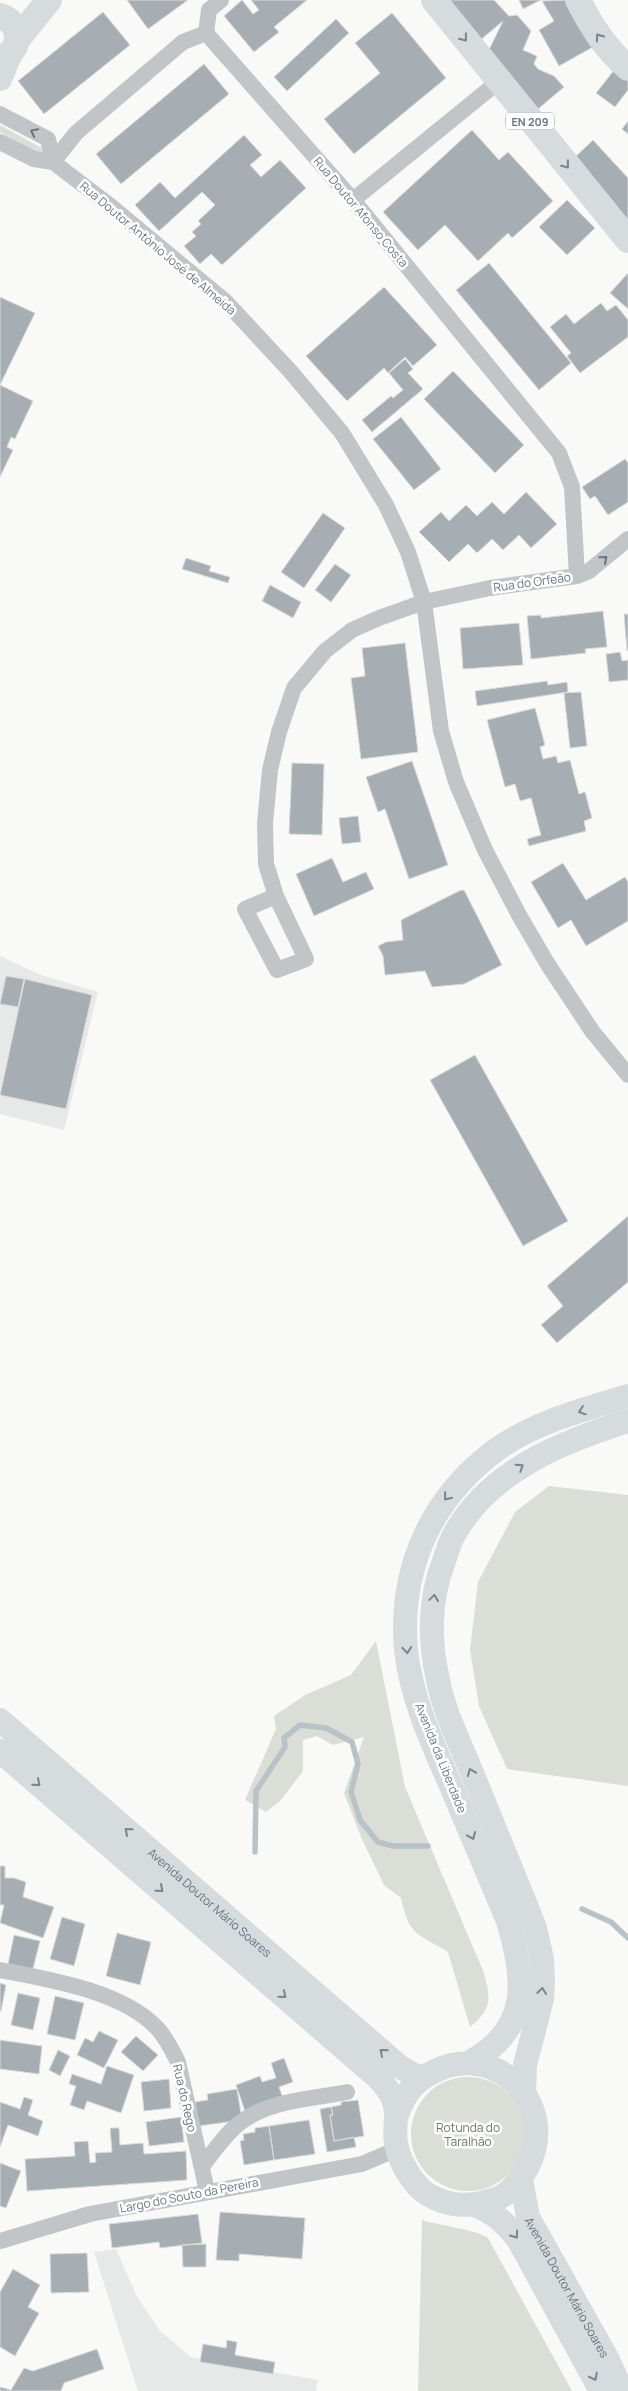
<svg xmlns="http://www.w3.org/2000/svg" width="628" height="2391" font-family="Manrope,sans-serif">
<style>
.built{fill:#e7e8e8}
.green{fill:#daded7}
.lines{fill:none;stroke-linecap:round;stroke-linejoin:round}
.stream{stroke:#b8c3c7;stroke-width:5.5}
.building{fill:#a6aeb4;stroke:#dbdbd9}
.street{stroke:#c1c5c8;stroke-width:16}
.secondary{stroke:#d6dbde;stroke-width:24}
.primary{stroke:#d6dbde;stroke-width:26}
.oneway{stroke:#77858e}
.oneway2{stroke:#667680}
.labels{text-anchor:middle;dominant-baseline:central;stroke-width:5;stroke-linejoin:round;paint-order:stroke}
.shield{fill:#fff;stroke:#949fa6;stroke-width:1}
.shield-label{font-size:11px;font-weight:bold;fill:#667680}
.street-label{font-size:12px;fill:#667680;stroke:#fff}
.park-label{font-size:12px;fill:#697865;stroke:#fff}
</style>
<rect width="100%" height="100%" fill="#f9f9f7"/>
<path class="built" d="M0,956L41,975L98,992L64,1130L0,1114Z
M116,2249L136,2295L160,2331L191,2357L318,2380L316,2391H138L94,2252Z"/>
<path class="green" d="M0,125L42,148V153L35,152L0,132Z
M549,1486L628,1495V1786L507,1769L479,1706L470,1650L478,1582L515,1512Z
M376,1641L405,1787L484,1973C491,2000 492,2009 470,2027L448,1952C417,1933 409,1936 401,1898L384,1885L361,1837L344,1793L364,1737L333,1745L317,1736L303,1740V1771L280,1801L266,1812L245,1800L276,1729L274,1716L305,1695L351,1675Z
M411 2134a57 57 0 1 1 114 0a57 57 0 1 1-114 0Z
M422,2220C436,2225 479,2230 488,2238L572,2391H418Z"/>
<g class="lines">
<path class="stream" d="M255,1852L256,1791L285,1747L284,1738L300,1725L326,1728L352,1742L358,1764L351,1792L360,1820L378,1842L393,1846H428
M582,1909L611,1922L628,1938"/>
</g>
<path class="building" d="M127,0H188L148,29Z
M242,0L253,14L259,10L251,0H307L274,27L279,32L254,52L224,16Z
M442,0H494L509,16L517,15L531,31L523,50L537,56L534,64L538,69L554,76L564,87L538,109L487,54L503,21L478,42Z
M519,0H541L523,9Z
M566,0L593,47L559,66L539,30L554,21L542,1Z
M103,12L130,45L44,114L18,81Z
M392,13L446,78L354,154L324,119L380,73L355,43Z
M336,19L349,33L287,91L274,77Z
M204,64L229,94L121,184L96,154Z
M615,69L628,79V90L615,107L596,93Z
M628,121V134L622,129Z
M472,130L499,160L508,152L553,201L512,238L508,233L478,261L445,225L418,250L383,212Z
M244,135L262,155L250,165L261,177L280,160L306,188L222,265L211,254L200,264L184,246L196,236L192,232L201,224L198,221L215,205L202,192L159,231L135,205L160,182L175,198Z
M593,140L628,178V220L572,160Z
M567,200L595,228L567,255L539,227Z
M489,263L571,363L539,390L456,290Z
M628,273V309L610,293Z
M384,287L437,345L413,366L405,357L388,373L384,368L347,401L306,356Z
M0,297L35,313L0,385Z
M601,303L607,311L616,305L628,320V337L580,373L567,356L571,353L550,327L566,314L574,324Z
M405,359L413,369L408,373L423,389L372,432L362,420L391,396L393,398L403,390L389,373Z
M453,371L524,445L495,473L424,399Z
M0,385L33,401L15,439L11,437L7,447L13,450L0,477Z
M401,417L441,469L414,490L373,439Z
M625,459L628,463V502L608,515L595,496L590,499L582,487Z
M526,492L557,524L531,548L519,535L503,550L492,539L477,553L468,544L449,562L419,532L441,512L449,521L466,505L477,516L492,502L504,514Z
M323,513L345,528L304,588L281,572Z
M186,558L211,566L209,571L230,577L228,583L182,569Z
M335,564L351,575L331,602L315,590Z
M270,585L301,602L293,618L262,601Z
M603,611L607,647L585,649L586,653L531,659L527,616L541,615V618Z
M624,614H628V650L627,651Z
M519,623L523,665L463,669L460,628Z
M405,643L418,752L361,759L351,678L365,676L362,648Z
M620,652L622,661L628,660V680L609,682L606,654Z
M547,681L548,685L567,682L568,692L477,706L475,691Z
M581,692L587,746L570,748L564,693Z
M535,708L545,745L540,747L543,759L556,756L558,763L570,760L579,794L585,792L592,818L584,821L586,831L529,846L527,839L541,835L531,798L520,801L515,784L505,787L487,720Z
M412,761L448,865L409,879L385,809L378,812L366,777Z
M292,763L324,764L322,835L289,834Z
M358,816L361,842L342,844L339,818Z
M332,858L343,882L366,872L374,889L314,916L296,874Z
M563,863L586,900L625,877L628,882V921L586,946L571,920L558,928L531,882Z
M464,890L502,965L464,984L432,987L425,971L385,975L383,956L378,946L386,942L403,940L401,920L459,891Z
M6,976L24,979L18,1007L0,1004Z
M25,979L92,995L66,1109L0,1095Z
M475,1055L568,1221L523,1246L430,1080Z
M628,1216V1282L557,1343L541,1325L563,1306L547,1286Z
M0,1866H5V1878H14L26,1882L23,1897L54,1907L43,1938L0,1923L4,1905H0Z
M62,1917L85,1924L74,1966L50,1959Z
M117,1933L151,1942L140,1985L106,1976Z
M14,1935L40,1941L33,1969L8,1964Z
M0,1983L6,1985L1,2011H0Z
M18,1993L40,1998L33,2030L11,2025Z
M55,1996L84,2003L75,2040L47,2034Z
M99,2031L118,2040L104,2068L77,2055L85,2038L93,2042Z
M136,2036L158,2055L143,2071L121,2052Z
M0,2040L42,2046L39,2074L0,2069Z
M58,2050L70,2056L60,2076L49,2070Z
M284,2058L293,2082L279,2087L284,2101L246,2114L236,2085L260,2076L262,2082L276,2078L271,2063Z
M107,2066L134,2075L121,2113L87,2101L84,2110L70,2105L76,2086L69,2084L72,2074L101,2084Z
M169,2079L171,2108L144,2111L141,2082Z
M237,2089L242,2120L199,2126L195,2102L208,2100L207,2094Z
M24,2097L33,2100L28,2115L43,2121L38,2136L8,2125L0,2147V2102L20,2109Z
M358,2100L364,2136L334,2141L330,2115H333L331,2107L341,2105V2102Z
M331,2107L333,2115H330L334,2141L354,2137L356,2147L327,2152L320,2109Z
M181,2117L184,2142L149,2146L146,2122Z
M309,2120L315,2154L274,2160L269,2126Z
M269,2126L274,2160L244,2165L240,2141L244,2140L243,2134L255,2132V2128Z
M110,2128H119L120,2145L143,2143L144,2154L186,2151L187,2180L27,2191L25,2159L75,2156L74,2142L88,2141L90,2163L96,2162L95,2153L112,2152Z
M0,2163L21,2171L6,2208L0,2206Z
M220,2212L305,2218L302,2259L239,2254V2261L216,2260Z
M198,2214L202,2243L160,2248L159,2242L112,2248L109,2224Z
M206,2244V2267H183L182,2245Z
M87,2253L89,2292L51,2293L50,2254Z
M13,2269L40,2285L28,2307L39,2313L15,2356L0,2347V2292Z
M227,2340L237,2342L235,2355L275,2362L273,2374L200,2362L203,2344L226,2348Z
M97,2349L104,2369L64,2383L61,2391H0V2387L11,2390L24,2368L33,2371Z"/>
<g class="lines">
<path class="street" d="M206,33L209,10L221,0
M0,114L48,139L53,162
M0,142L34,159L53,162L108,204L226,302L291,372L342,433L386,505L408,552L424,602L441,731L456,782L485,850L519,915L547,963L592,1031L628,1075
M53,162L76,133L183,42L206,33L353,200L559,453L572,487L577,576
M353,200L498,82
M276,896L306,959L277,970L245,909L276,896L266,864L265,823L270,770L279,732L294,688L325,651L352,630L379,618L424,602L490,588L577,576L589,571L628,539
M0,1970C48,1979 123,1991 158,2029C167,2039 172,2050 178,2062L207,2191
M203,2165C215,2150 226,2133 241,2122C270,2100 313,2099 347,2092
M0,2241L90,2214L362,2164L390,2152L396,2143"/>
<g class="secondary">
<path d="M0,79L11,53"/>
<path id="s1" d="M0,1720L400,2067L414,2075L424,2077"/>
<path d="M0,1751L377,2077C384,2084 391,2092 394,2102C399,2115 393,2130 396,2143C399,2161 412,2184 427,2194C450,2208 472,2207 496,2199C510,2194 520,2180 527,2168C561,2105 495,2039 433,2072C423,2077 413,2084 407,2094C402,2101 399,2110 396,2118"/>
<path d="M472,2061C531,2027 525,1980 508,1921C489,1876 470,1831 451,1786C432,1743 411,1697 406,1650C399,1569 431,1498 496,1450C535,1422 583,1410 628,1396"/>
<path d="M524,2094L525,2065L542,1999L543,1982L542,1959L535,1928L526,1905C507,1859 489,1814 470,1768C458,1739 444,1711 438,1680C429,1640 429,1599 444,1561C447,1552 450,1541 455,1533C491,1470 562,1442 628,1421"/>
<path id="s2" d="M521,2180L528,2217L607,2358L622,2391"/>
<path d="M477,2206C495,2213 506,2224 518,2239L601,2391"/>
</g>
<path class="primary" d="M434,0L628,240
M578,0C592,27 605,48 628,68
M0,16C22,22 23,52 0,58
M17,40L49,0"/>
</g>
<defs><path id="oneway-chevron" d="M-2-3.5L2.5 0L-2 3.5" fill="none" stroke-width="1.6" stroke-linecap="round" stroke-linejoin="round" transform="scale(1.25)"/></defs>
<g class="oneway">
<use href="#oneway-chevron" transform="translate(599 37) rotate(-125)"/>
<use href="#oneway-chevron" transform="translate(464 38) rotate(52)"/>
<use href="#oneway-chevron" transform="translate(566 165) rotate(51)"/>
<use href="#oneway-chevron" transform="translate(582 1411) rotate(161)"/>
<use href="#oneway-chevron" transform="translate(520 1467) rotate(-33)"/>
<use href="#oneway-chevron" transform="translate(447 1497) rotate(129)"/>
<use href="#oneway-chevron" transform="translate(434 1598) rotate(-82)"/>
<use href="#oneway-chevron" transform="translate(407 1650) rotate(85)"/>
<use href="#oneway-chevron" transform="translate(471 1772) rotate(-112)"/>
<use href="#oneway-chevron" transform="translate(37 1783) rotate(41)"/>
<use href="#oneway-chevron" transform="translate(128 1831) rotate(-139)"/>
<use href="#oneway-chevron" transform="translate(472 1836) rotate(67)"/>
<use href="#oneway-chevron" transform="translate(160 1889) rotate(41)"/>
<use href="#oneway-chevron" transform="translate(542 1991) rotate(-84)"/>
<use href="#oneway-chevron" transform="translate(283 1995) rotate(41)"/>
<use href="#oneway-chevron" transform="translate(383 2052) rotate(-139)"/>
<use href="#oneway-chevron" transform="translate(515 2235) rotate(54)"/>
<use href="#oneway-chevron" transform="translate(594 2377) rotate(63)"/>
</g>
<g class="oneway2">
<use href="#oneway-chevron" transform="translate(34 132) rotate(-153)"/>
<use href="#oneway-chevron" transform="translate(604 559) rotate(-40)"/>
</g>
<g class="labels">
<rect class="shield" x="506" y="112.5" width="48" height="17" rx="4"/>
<g class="shield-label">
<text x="530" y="121">EN 209</text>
</g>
<g class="street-label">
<text transform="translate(361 212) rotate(50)">Rua Doutor Afonso Costa</text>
<text transform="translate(158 248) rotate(40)">Rua Doutor António José de Almeida</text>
<text transform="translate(532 582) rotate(-8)">Rua do Orfeão</text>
<text transform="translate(441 1758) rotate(68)">Avenida da Liberdade</text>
<text stroke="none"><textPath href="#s1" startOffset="278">Avenida Doutor Mário Soares</textPath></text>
<text transform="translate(185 2098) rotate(77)">Rua do Rego</text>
<text transform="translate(189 2195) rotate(-11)">Largo do Souto da Pereira</text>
<text stroke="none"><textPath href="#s2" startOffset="118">Avenida Doutor Mário Soares</textPath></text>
</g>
<g class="park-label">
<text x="468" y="2127">Rotunda do<tspan x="468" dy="14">Taralhão</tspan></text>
</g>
</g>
</svg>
